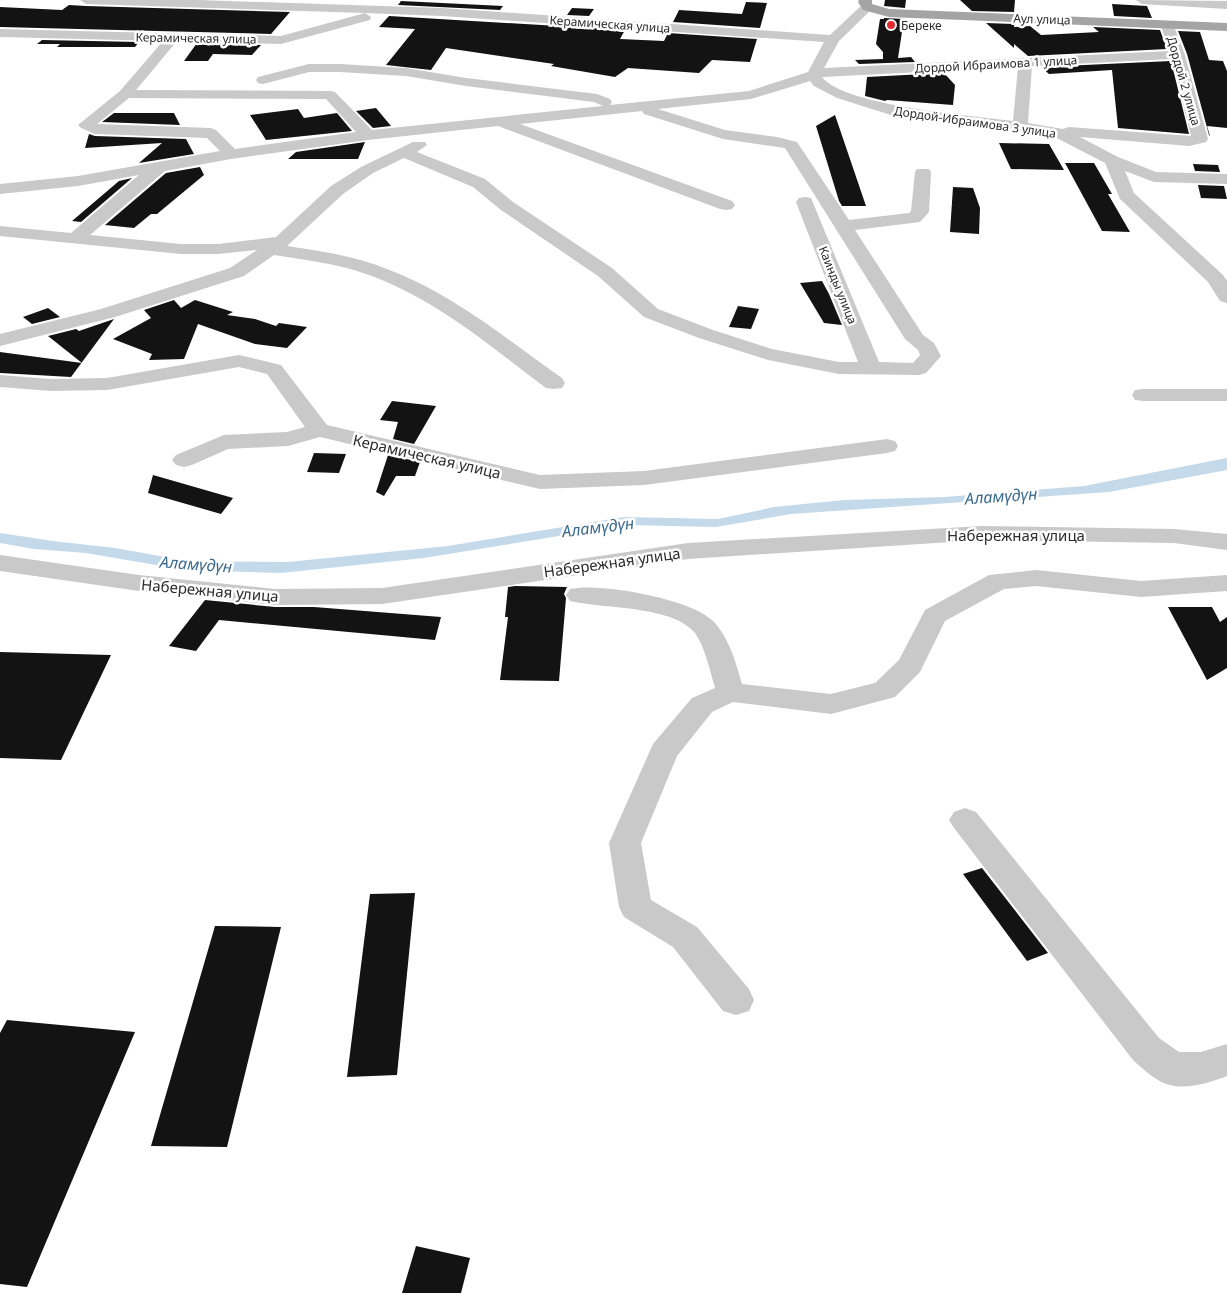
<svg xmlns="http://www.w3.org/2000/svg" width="1227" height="1293" font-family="'Noto Sans',sans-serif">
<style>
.water{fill:#c4daeb}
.building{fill:#131313}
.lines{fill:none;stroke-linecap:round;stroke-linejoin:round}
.minor{fill:#c9c9c9;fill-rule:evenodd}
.major{fill:#a4a4a4;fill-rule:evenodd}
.poi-dot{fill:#e72a30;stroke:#fff;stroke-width:2}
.labels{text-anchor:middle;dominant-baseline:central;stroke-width:5;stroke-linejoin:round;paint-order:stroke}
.far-street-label{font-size:12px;fill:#2c2c2c;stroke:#fff}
.far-poi-label{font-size:12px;fill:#2c2c2c;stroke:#fff;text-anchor:start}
.street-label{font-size:15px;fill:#2c2c2c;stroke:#fff}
.water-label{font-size:16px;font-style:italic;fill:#3a6a8e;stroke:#fff}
</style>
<rect width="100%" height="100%" fill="#fff"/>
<path class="water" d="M1227,458V470L1109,492L791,514L716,527L627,525L424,558L281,573L185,570L86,553L34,549L0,543V533L53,541L115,548L188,561L288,562L448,546L624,517L718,519L774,507L844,500L944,497L1084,486Z"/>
<path class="building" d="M885,0H906L905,8L884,6Z
M960,0H1015L1014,12L972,11Z
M401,1L503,6L500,10L398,5Z
M746,2L767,3L760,28L673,22L679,10L742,14Z
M1112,4L1147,6L1152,18L1114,16Z
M69,5L86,6L290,12L271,34L0,27V7L62,10Z
M572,8L594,9L589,16L567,15Z
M389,16L625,30L620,39L664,41L668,33L757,39L750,62L712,60L699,73L628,68L615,77L551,66L554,64L446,48L431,70L386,65L415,29L379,27Z
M884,18L904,19L898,58L911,57L915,62L859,64L855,60L883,59V52L876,44L880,19H884Z
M986,23L1014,24V27L1030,26L1041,35L1099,32L1093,27L1160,30L1167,49L1028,56L1014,44V48Z
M1178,31L1200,32L1209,60L1223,61L1227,71V128L1207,126L1210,136L1209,135L1187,54Z
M42,40L139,42L135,47H57L60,44H37Z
M197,43L261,45L252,55L213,54L208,61H184Z
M1171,61L1189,134L1118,128L1112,70L1049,74L1041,67Z
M944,73L955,85L953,105L887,100L885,101L865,96L867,77Z
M376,108L391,126L373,128L356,111Z
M298,109L304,118L337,113L352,131L266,140L250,115Z
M114,113H174L180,125L102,122Z
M835,115L866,206H842L839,201L816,126Z
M89,134L95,136L186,139L194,154L139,163L162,143L85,148Z
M365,142L358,159H288L296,152Z
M999,143L1049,144L1064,170L1011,169Z
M1065,163H1094L1112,194H1108L1130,232L1102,231Z
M1193,164L1218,165L1220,172L1195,171Z
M200,167L204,175L157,214H151L134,228L105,225L166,173Z
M132,178L81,222L72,221L119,181Z
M1198,185L1224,186L1227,199L1201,198Z
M953,187L973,188L980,208L979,234L950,232Z
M822,281L829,294L842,325L824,323L800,283Z
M174,300L181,308L195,300L233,312L227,315L255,319L276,326L279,323L307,327L287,348L255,344L198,324L184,359L149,360L152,354L113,339L151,318L144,310Z
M738,306L759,309L751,329L729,327Z
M48,308L60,317L32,324L23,317Z
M114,319L71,377L0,373V352L82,363L48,336L76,329L79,331Z
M392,401L436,406L414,444L393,439L398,422L380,420Z
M314,453L346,454L339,473L307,472Z
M388,455L420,462L415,476H396L384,496L376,492Z
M153,475L233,498L221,514L148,493Z
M515,586L567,587L564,594L566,598L559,681L500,680L508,617H505L508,587Z
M205,600L275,607H314L441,617L435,640L219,620L196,651L169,646Z
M1168,607H1212L1220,622L1227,617V668L1207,680Z
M0,652L111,655L61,760L0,758Z
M982,868L1048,953L1027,961L963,874Z
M415,893L397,1075L347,1077L370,894Z
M215,926L281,927L227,1147L151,1146Z
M7,1020L135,1032L27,1287L0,1284V1033Z
M416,1246L470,1258L461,1293H402Z"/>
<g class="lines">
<path class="minor" d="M80,0H198L442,8L830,35L863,4H871L873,7L871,10L839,41L824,68L1170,51L1160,24L1162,21H1172L1185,55L1208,139L1206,142L1189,146L1080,137L1118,157L1156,172L1227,174V184L1154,182L1125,171L1134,193L1223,275L1227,281V303L1220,301L1208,282L1120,199L1105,163L1051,135L891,115L837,98L814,86L810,81L751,99L658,109L725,130L777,137L797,142L849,220L909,213L911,211L915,172L917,169H929L931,172L929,212L920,222L855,230L923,335L934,343L941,356L926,373L919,375L839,374L768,360L699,338L644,317L598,276L501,210L473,187L404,158L373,173L343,194L287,246C321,251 355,256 387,269C452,293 506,339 562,378L565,383L562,388L554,389L546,388C489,345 432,296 363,273C335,263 304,260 274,255L244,276L115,317L0,346V334L101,309L230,268L257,250L218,254H181L0,236V226L71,233L139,175L78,186L0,194V184L78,176L220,151L207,138L95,134L81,128L78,125L120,91L163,41L0,37V29L281,36L365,13L86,4ZM365,13L442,16L824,42L808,72L749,91L610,105L612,102L610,99L597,94L466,78L406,68L340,64H309L258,77L256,80L258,83L263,84L309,72H340L406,76L466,86L594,102L603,106L372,130L335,92L330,91L136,90L177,41L281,44L370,20L371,17ZM1172,59L1191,136L1069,127L1063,129L1028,123L1032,66ZM1018,67L1013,121C974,116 844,106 822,77ZM129,98L326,99L356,132L235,149L216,130L211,128L97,124ZM642,111L644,114L723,139L785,148L905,339L918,350L920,355L913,363L879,362L811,198L805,197L799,198L796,202L858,362H839L772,349L713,330L658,309L612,268L513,202L485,179L417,152L427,145L425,142H413L361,167L331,186L276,237L218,244H181L90,235L165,171L231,159L368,140L498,126L720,209L726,210L732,209L735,205L732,201L520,124Z
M1136,0L1227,1V9L1142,4Z
M239,355L281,365L327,425L540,475L644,471L887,439L895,441L898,446L895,451L887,453L644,485L540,489L320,437L288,446L228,449L192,465L184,467L176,465L172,460L176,455L224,435L287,432L305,427L267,374L239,367L107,390L51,391L0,387V375L51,379L107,378Z
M1143,389H1227V401H1143L1135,400L1132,395L1135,390Z
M982,526L1174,529L1227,534V550L1174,543L982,540L688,559L382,604L275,605L139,591L0,571V555L139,575L275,589L382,588L688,543Z
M1036,570L1141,581L1227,575V591L1141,597L1036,586L1004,589L945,621L920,672L895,697L831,714L733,702L712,712L677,756L641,843L651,900L697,927L749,989L754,1000L749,1011L736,1015L723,1011L673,947L624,917L619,907L609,843L653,744L692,698L715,688C710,671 705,647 695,633C672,605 603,609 570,601L566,595L570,589C598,582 693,599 713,621C729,637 736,663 742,684L831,694L875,683L899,660L925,610L989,575Z
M965,808L976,812L1159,1038L1179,1052H1201L1227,1044V1076C1206,1084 1179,1093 1158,1080C1149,1075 1141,1067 1133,1060L954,828L949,820L954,812Z"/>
<path class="major" d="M859,0H872V4L889,9L1227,23V31L889,17L863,10L858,2Z"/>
</g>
<circle class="poi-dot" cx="891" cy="25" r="5"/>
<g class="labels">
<g class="far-street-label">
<text transform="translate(1042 19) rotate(2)">Аул улица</text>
<text transform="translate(610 24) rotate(4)">Керамическая улица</text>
<text transform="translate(196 38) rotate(1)">Керамическая улица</text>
<text transform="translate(996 64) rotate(-3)">Дордой Ибраимова 1 улица</text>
<text transform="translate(1184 81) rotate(74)">Дордой 2 улица</text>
<text transform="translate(975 122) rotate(8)">Дордой-Ибраимова 3 улица</text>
<text transform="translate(838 285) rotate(68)">Каинды улица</text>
</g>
<g class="far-poi-label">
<text x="901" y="25">Береке</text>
</g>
<g class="street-label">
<text transform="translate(427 456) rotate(13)">Керамическая улица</text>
<text x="1016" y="535">Набережная улица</text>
<text transform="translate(612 562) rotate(-8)">Набережная улица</text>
<text transform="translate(210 590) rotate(5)">Набережная улица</text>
</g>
<g class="water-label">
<text transform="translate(1001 496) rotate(-4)">Аламүдүн</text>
<text transform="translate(598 527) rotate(-7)">Аламүдүн</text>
<text transform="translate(196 564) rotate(4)">Аламүдүн</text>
</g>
</g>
</svg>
